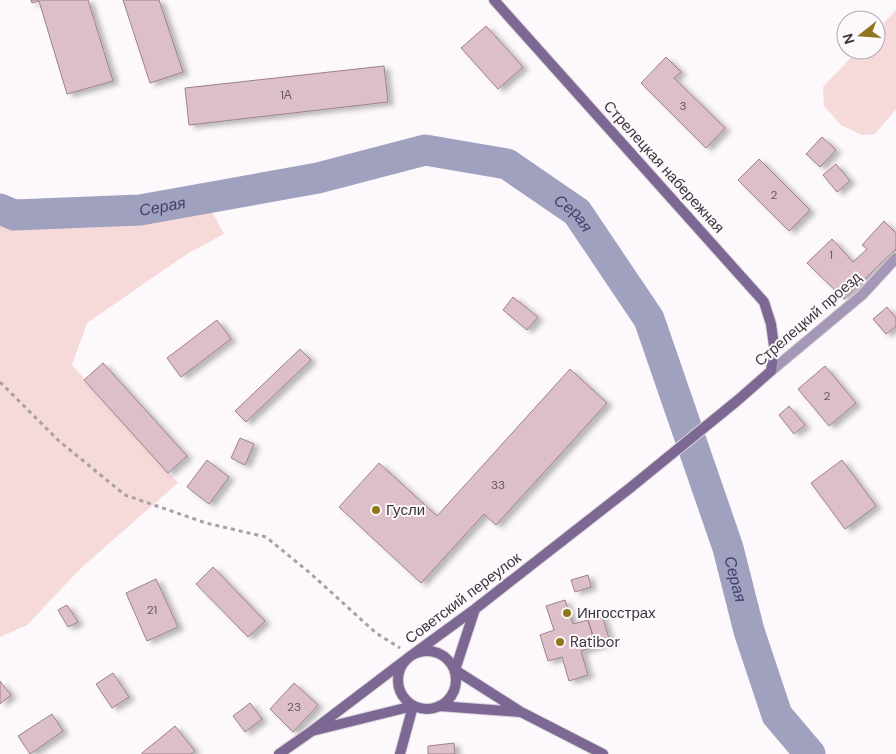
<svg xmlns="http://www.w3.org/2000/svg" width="896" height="754" font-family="'DM Sans',sans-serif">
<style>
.green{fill:#f6d9d9}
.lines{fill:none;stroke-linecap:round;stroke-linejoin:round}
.river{stroke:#9fa1bf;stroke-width:31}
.building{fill:#ddbfc9;stroke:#9d818b;filter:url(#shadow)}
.street-casing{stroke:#dbd5da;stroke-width:12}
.secondary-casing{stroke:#dbd5da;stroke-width:12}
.path{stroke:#a7a0a6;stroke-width:3;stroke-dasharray:4 4;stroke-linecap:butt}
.street{stroke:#a597b6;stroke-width:10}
.secondary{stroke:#7d6893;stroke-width:10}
.poi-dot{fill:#90761c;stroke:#fdf8fc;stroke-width:2}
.labels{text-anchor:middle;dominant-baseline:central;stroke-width:4;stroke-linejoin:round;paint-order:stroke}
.number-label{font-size:12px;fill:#665860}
.street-label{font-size:15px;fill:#3e353d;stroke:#fdf8fc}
.poi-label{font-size:15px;fill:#3e353d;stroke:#fdf8fc;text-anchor:start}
.water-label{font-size:16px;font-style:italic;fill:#40426d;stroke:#fdf8fc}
</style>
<defs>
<filter id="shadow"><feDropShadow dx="5.5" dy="3" stdDeviation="2.5" flood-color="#0004"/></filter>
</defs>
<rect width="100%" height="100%" fill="#fdf8fc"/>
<path class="green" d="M896,10V109L875,134L862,135L841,125L824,106L823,87L858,50H876V31Z
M210,208L224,234L187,254L87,323L72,365L178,483L81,568L27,625L0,637V218L8,223L99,222Z"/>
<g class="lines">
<path class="river" id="s1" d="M0,209L14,215L140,210L318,178L425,150L507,164L577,212L649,319L728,548L749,631L777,715L810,754"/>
</g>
<path class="building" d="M31,0H88L113,81L67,94L39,1L32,3Z
M123,0H159L183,72L150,83Z
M486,26L523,67L498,89L461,48Z
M666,57L681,72L674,78L725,128L706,148L641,83Z
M384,66L388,102L189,125L185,88Z
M822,137L836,150L820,167L806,154Z
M759,159L810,210L789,231L738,180Z
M836,164L850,181L837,192L823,175Z
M884,221L896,233V249L844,299L807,263L832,239L853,262L867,249L862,245Z
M513,297L538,317L527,330L503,310Z
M887,307L896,318V326L886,334L873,319Z
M217,320L231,339L181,377L167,358Z
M300,349L311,360L246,422L235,411Z
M103,363L187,456L168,473L84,380Z
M825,366L856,403L829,426L798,389Z
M570,369L607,403L496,525L484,514L421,583L339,507L379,463L437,516Z
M789,406L805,425L794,434L779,415Z
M240,438L254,444L245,465L231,458Z
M207,460L229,477L209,504L187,487Z
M842,460L876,506L845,529L811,483Z
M213,567L265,621L248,637L196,584Z
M588,575L591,587L575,592L571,580Z
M156,579L178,627L147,641L126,593Z
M565,600L573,624L588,620L596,646L581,651L588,675L569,681L562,657L548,661L540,635L554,630L546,606Z
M67,605L78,622L68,627L58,610Z
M602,615L610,642L596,646L588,620Z
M113,673L129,697L112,708L96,684Z
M0,681L11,695L0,704Z
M294,683L318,705L293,732L270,709Z
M250,703L262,719L245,732L233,716Z
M52,714L63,731L30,754L18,736Z
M175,726L195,751L191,754H142V753Z
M454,743L455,754H428V746Z"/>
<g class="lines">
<defs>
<path id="street" d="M771,371L862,295L896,258"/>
<path id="secondary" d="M475,609L455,670L521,712L603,754
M398 680a29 29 0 1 1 58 0a29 29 0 1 1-58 0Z
M439,706L520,712
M312,731L412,655L475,609L630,488L738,400L771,371L774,346L771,324L764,302L494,0
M279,754L312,731L413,706L400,754"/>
</defs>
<use href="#street" class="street-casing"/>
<use href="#secondary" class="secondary-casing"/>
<path class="path" d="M0,382L59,441L125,495L206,523L266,537L310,573L376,633L400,648"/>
<use href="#street" class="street"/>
<use href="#secondary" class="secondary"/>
</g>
<g class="poi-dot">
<circle cx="376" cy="510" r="5"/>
<circle cx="567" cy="613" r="5"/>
<circle cx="560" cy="642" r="5"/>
</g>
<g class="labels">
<g class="number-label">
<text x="286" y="95">1А</text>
<text x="683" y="106">3</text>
<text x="774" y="195">2</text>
<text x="831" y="255">1</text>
<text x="827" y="396">2</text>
<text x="498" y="485">33</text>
<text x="152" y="610">21</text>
<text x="294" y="707">23</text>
</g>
<g class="street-label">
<text transform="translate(664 167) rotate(48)">Стрелецкая набережная</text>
<text transform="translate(808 319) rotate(-41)">Стрелецкий проезд</text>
<text transform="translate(463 598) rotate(-37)">Советский переулок</text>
</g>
<g class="poi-label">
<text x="386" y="510">Гусли</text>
<text x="577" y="613">Ингосстрах</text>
<text x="570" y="642">Ratibor</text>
</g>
<g class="water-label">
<text stroke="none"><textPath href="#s1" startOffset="164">Серая</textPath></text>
<text stroke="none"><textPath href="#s1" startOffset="599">Серая</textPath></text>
<text stroke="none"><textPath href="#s1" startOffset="1004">Серая</textPath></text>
</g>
</g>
<g transform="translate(861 35) rotate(253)"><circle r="24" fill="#fdf8fc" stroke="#b1aab0"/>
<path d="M0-4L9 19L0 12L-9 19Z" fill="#90761c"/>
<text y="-8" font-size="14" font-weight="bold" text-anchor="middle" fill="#3e353d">N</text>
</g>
</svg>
